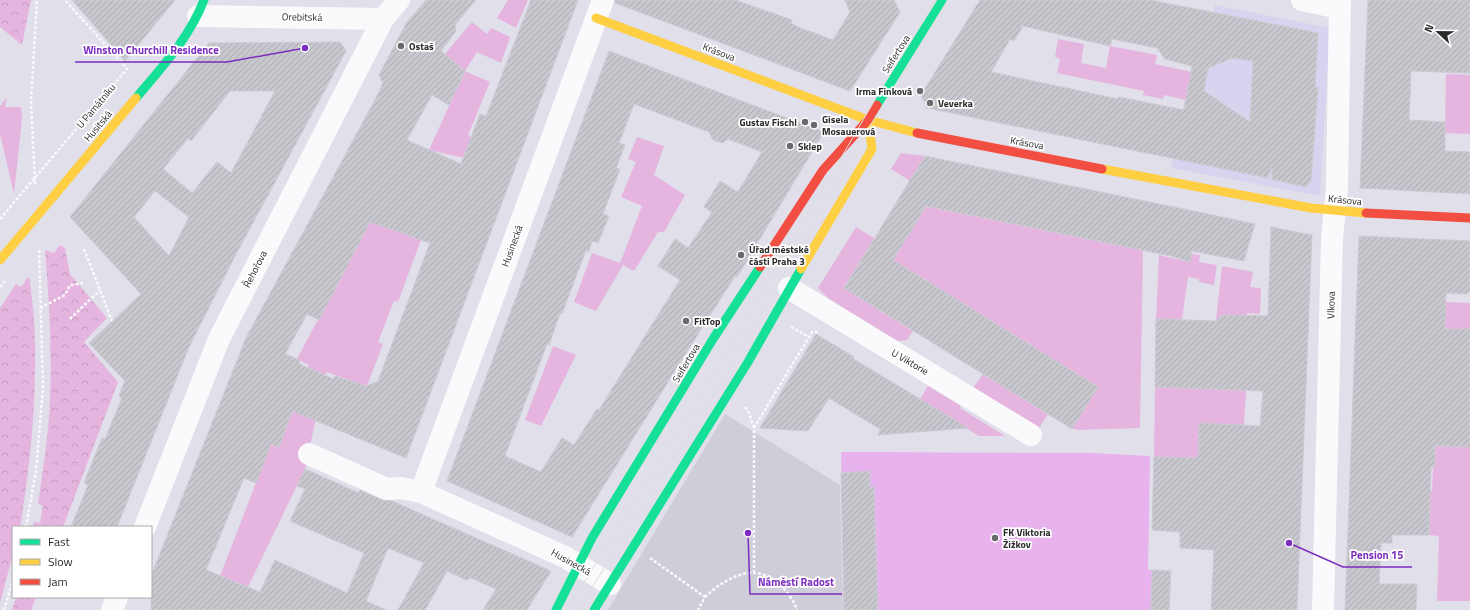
<svg xmlns="http://www.w3.org/2000/svg" width="1470" height="610" font-family="'Titillium Web',sans-serif">
<style>
.education{fill:#d8d3ee}
.grass{fill:#e5b5e0}
.forest{fill:url(#forest-crowns)}
.pitch{fill:#e8b2ee}
.plaza{fill:#cfced8}
.building{fill:url(#building-hatch);stroke:#cccbd4;fill-rule:evenodd}
.lines{fill:none;stroke-linecap:round;stroke-linejoin:round}
.path{stroke:#fafafc;stroke-width:2.5;stroke-dasharray:3 2;stroke-linecap:butt}
.street{stroke:#fafafc;stroke-width:22}
.fast{stroke:#16e098;stroke-width:9}
.slow{stroke:#ffcf43;stroke-width:9}
.jam{stroke:#f24e42;stroke-width:9}
.tram{stroke:#dddfdd;stroke-width:1}
.poi-dot{fill:#6a696d;stroke:#fff;stroke-width:1.5}
.labels{text-anchor:middle;dominant-baseline:central;stroke-width:3.5;stroke-linejoin:round;paint-order:stroke}
.street-label{font-size:10px;fill:#2a2a2a;stroke:#fff}
.poi-label{font-size:10px;font-weight:bold;fill:#2a2a2a;stroke:#fff;text-anchor:start}
.leader{fill:none;stroke:#7b2cbf;stroke-width:1.5}
.callout-dot{fill:#7b2cbf;stroke:#fff;stroke-width:1.5}
.callout-label{font-size:11px;text-anchor:middle;font-weight:bold;fill:#7b2cbf;stroke:#fff;stroke-width:3.5;stroke-linejoin:round;paint-order:stroke}
</style>
<defs>
<pattern id="forest-crowns" width="20" height="18" patternUnits="userSpaceOnUse"><rect width="20" height="18" fill="#e5b5e0"/><path d="M2 6a3 3 0 1 1 6 0M12 15a3 3 0 1 1 6 0" fill="none" stroke="#c59cc0"/></pattern>
<pattern id="building-hatch" width="6" height="6" patternUnits="userSpaceOnUse"><rect width="6" height="6" fill="#c8c7ce"/><path d="M-1 1l2-2M0 6l6-6M5 7l2-2" fill="none" stroke="#acabb1"/></pattern>
</defs>
<rect width="100%" height="100%" fill="#e0dfea"/>
<path class="education" d="M1215,5L1330,28L1320,196L1171,168L1188,85L1198,86Z"/>
<path class="grass" d="M508,0H528L516,28L497,18Z
M472,22L487,34L491,28L510,37L501,63L477,52L465,71L490,82L468,135L472,137L464,158L429,150L465,71L445,54Z
M1058,39L1084,44L1081,63L1106,68L1110,46L1157,55L1155,64L1201,74L1188,85L1186,100L1164,95L1163,99L1143,95L1144,91L1057,73L1060,59L1055,57Z
M1446,74L1470,75V134L1445,133Z
M7,97L5,107H21L22,119L14,194L0,134V106Z
M637,137L664,146L654,175L685,195L664,232H658L634,271L623,265L596,311L574,302L592,253L620,263L642,206L621,197L636,162L628,159Z
M901,153L925,156L910,181L891,169Z
M926,206L1143,250L1140,428L1076,430L1072,428L893,260Z
M378,207L421,240L398,302L394,301L378,342L383,344L367,386L326,372L305,469L248,587L220,576L256,483L266,442L296,401L309,365L297,359Z
M856,227L874,238L844,288L913,331L907,340L898,341L892,338L828,298L818,288Z
M1191,254L1200,255L1199,262L1217,265L1214,285L1199,282V279L1188,277L1182,319H1156L1159,255L1190,262Z
M1222,266L1253,272L1250,287L1261,288L1260,314L1247,313L1246,322L1216,321Z
M1446,302L1470,303V329H1445Z
M553,346L576,355L541,426L525,420Z
M983,374L1048,414L1038,430L971,391Z
M928,386L961,406L960,408L1005,436H979L920,399Z
M1155,387L1246,390L1244,425L1199,423L1211,459L1154,457Z
M1435,446L1470,447V601H1437L1439,536L1429,535L1430,491H1432L1433,467H1435Z"/>
<path class="forest" d="M0,0H31L22,45L0,27Z
M60,245L65,248L70,274L107,318L84,342L118,382L63,527H33L34,522L40,523L43,506L38,504C43,469 49,433 50,398C52,349 49,299 45,250L54,253Z
M28,277L30,279C32,301 35,323 35,345C36,407 30,467 20,527H13V554L0,603V308L16,284L21,287Z
M16,597H36L31,610H12Z"/>
<path class="pitch" d="M841,452L1091,453L1150,456L1148,570H1152L1151,610H845Z"/>
<path class="plaza" d="M725,414L840,485L843,610H608Z"/>
<path class="building" d="M72,0H175L125,61Z
M426,0H476L455,25L456,31L441,51L465,71L449,105L432,95L407,140L461,164L480,114L486,116L531,0H578L406,458L292,411L279,447L271,444L256,483L244,478L206,570L260,592L275,560L347,593L364,553L290,521L305,489L297,486L305,469L359,493L360,490L382,500L392,501L551,571L527,610H483L496,589L471,578L466,580L447,571L425,610H398L424,563L388,548L366,601L386,610H151V576L246,338L376,98L383,83L379,75L407,22ZM370,222L430,243L378,381L367,386L335,376L334,379L299,364L300,360L285,354L307,314L319,320Z
M615,0H735L792,20L791,23L798,27L833,40L850,12L845,0H894L900,12L850,91L615,3Z
M980,0H1150L1318,33L1315,88L1318,87L1311,181L1305,187L1272,179V169H1271L1268,178L927,108L921,95ZM1023,26L1110,46L1112,39L1157,48L1165,59L1192,66L1184,110L1119,97L1118,99L991,72L1010,39L1014,41ZM1233,58L1253,61L1250,122L1204,91L1208,68Z
M1368,0H1470V73L1411,71L1409,120L1445,122V151L1470,152V194L1360,188Z
M340,42L346,51L236,254L189,347L117,527H71L88,485L84,483L102,438L105,439L122,398L119,396L125,381L89,343L141,294L70,217L209,43ZM230,91H275L231,173L217,162L192,193L163,169L188,138L191,141ZM155,191L189,217L169,256L134,217Z
M609,51L824,132L737,277L735,276L684,356L572,537L447,481ZM634,104L709,132L713,140L722,143L728,139L762,152L738,192L720,181L704,207L712,212L688,248L675,239L658,266L680,280L599,410L597,409L574,445L562,438L541,472L505,456L547,344L549,345L560,313L562,314L586,250L589,252L592,241L598,243L609,216L603,214L620,169L616,168L625,145L619,143Z
M925,156L1198,212L1255,224L1244,261L1192,251L1190,262L1171,256L926,206L893,260L1098,387L1072,429L844,288Z
M1271,227L1312,235L1297,610H1211L1214,550L1180,548V532L1152,530L1154,457L1198,458L1199,423L1260,426L1263,391L1155,387L1156,319L1216,321L1222,315L1268,316Z
M1359,236L1470,241V292H1468V294L1446,293L1445,329H1470V447L1435,446V467H1431L1429,535H1392V543H1381L1379,584H1417L1416,610H1345Z
M816,334L854,357L852,358L968,428L878,435L880,429L829,398L808,431L760,428Z
M870,471V487H874L878,610H844L841,473Z
M1152,570L1171,571L1169,610H1151Z"/>
<g class="lines">
<path class="path" d="M35,184L31,102L37,0
M0,219L127,69L65,0
M84,249L112,321
M0,287L5,281
M40,308L65,295L70,285L83,283
M70,319L100,290
M791,327L809,337
M745,407L749,413L754,428V572
M754,428L812,332H818
M26,527L36,471L43,387L39,249
M650,558L705,597L698,610
M705,597C716,586 738,571 755,573C774,574 791,593 797,610
M4,610L13,579"/>
<path class="street" d="M1302,0L1339,8
M198,16L383,19
M789,288L1031,435
M309,454L387,489L401,488L421,492L565,557L610,584
M421,492L603,0
M145,527L219,339L383,19L399,0
M112,610L117,597
M1323,610L1332,238L1337,188L1340,0"/>
<path class="fast" d="M136,98C161,68 190,37 204,0
M877,105L942,0
M556,610L592,538L713,339L760,267
M594,610L748,362L801,269"/>
<path class="slow" d="M596,18L868,120L917,133
M1102,169L1311,208L1366,213
M0,260L136,98
M801,269L872,149L868,120"/>
<path class="jam" d="M917,133L1102,169
M1366,213L1470,218
M760,267L823,170L868,120L877,105"/>
<path class="tram" d="M567,610L729,349L886,81L937,0
M578,610L729,369L852,155L948,0"/>
</g>
<g class="poi-dot">
<circle cx="401" cy="46" r="4"/>
<circle cx="920" cy="91" r="4"/>
<circle cx="930" cy="103" r="4"/>
<circle cx="805" cy="122" r="4"/>
<circle cx="814" cy="125" r="4"/>
<circle cx="790" cy="146" r="4"/>
<circle cx="741" cy="255" r="4"/>
<circle cx="686" cy="321" r="4"/>
<circle cx="995" cy="538" r="4"/>
</g>
<g class="labels">
<g class="street-label">
<text transform="translate(302 17) rotate(1)">Orebitská</text>
<text transform="translate(719 52) rotate(21)">Krásova</text>
<text transform="translate(896 54) rotate(-58)">Seifertova</text>
<text transform="translate(96 106) rotate(-50)">U Památníku</text>
<text transform="translate(98 126) rotate(-50)">Husitská</text>
<text transform="translate(1027 143) rotate(10)">Krásova</text>
<text transform="translate(1345 200) rotate(6)">Krásova</text>
<text transform="translate(512 246) rotate(-70)">Husinecká</text>
<text transform="translate(255 269) rotate(-63)">Řehořova</text>
<text transform="translate(1331 305) rotate(-89)">Vlkova</text>
<text transform="translate(910 362) rotate(30)">U Viktorie</text>
<text transform="translate(686 363) rotate(-59)">Seifertova</text>
<text transform="translate(571 562) rotate(29)">Husinecká</text>
</g>
<g class="poi-label">
<text x="409" y="46">Ostaš</text>
<text x="912" y="91" text-anchor="end">Irma Finková</text>
<text x="938" y="103">Veverka</text>
<text x="822" y="119">Gisela<tspan x="822" dy="12">Mosauerová</tspan></text>
<text x="797" y="122" text-anchor="end">Gustav Fischl</text>
<text x="798" y="146">Sklep</text>
<text x="749" y="249">Úřad městské<tspan x="749" dy="12">části Praha 3</tspan></text>
<text x="694" y="321">FitTop</text>
<text x="1003" y="532">FK Viktoria<tspan x="1003" dy="12">Žižkov</tspan></text>
</g>
</g>
<path class="leader" d="M305 48L227 62H75M1289 543L1343 567H1412M748 533L750 594H842"/>
<g class="callout-dot">
<circle cx="305" cy="48" r="4"/>
<circle cx="1289" cy="543" r="4"/>
<circle cx="748" cy="533" r="4"/>
</g>
<g class="callout-label">
<text x="151" y="54">Winston Churchill Residence</text>
<text x="1377" y="559">Pension 15</text>
<text x="796" y="586">Náměstí Radost</text>
</g>
<rect x="12" y="526" width="140" height="72" fill="#ffffff" stroke="#aaaaaa"/>
<rect x="20" y="539" width="20" height="6" fill="#16e098" stroke="#aaaaaa"/>
<text x="48" y="546" font-size="12" fill="#2a2a2a">Fast</text>
<rect x="20" y="559" width="20" height="6" fill="#ffcf43" stroke="#aaaaaa"/>
<text x="48" y="566" font-size="12" fill="#2a2a2a">Slow</text>
<rect x="20" y="579" width="20" height="6" fill="#f24e42" stroke="#aaaaaa"/>
<text x="48" y="586" font-size="12" fill="#2a2a2a">Jam</text>
<g transform="translate(1438 32) rotate(292)" stroke="#ffffff" stroke-width="3" paint-order="stroke">
<path d="M0-3L7 15L0 10L-7 15Z" fill="#2a2a2a"/>
<text y="-6" font-size="11" font-weight="bold" text-anchor="middle" fill="#2a2a2a">N</text>
</g>
</svg>
